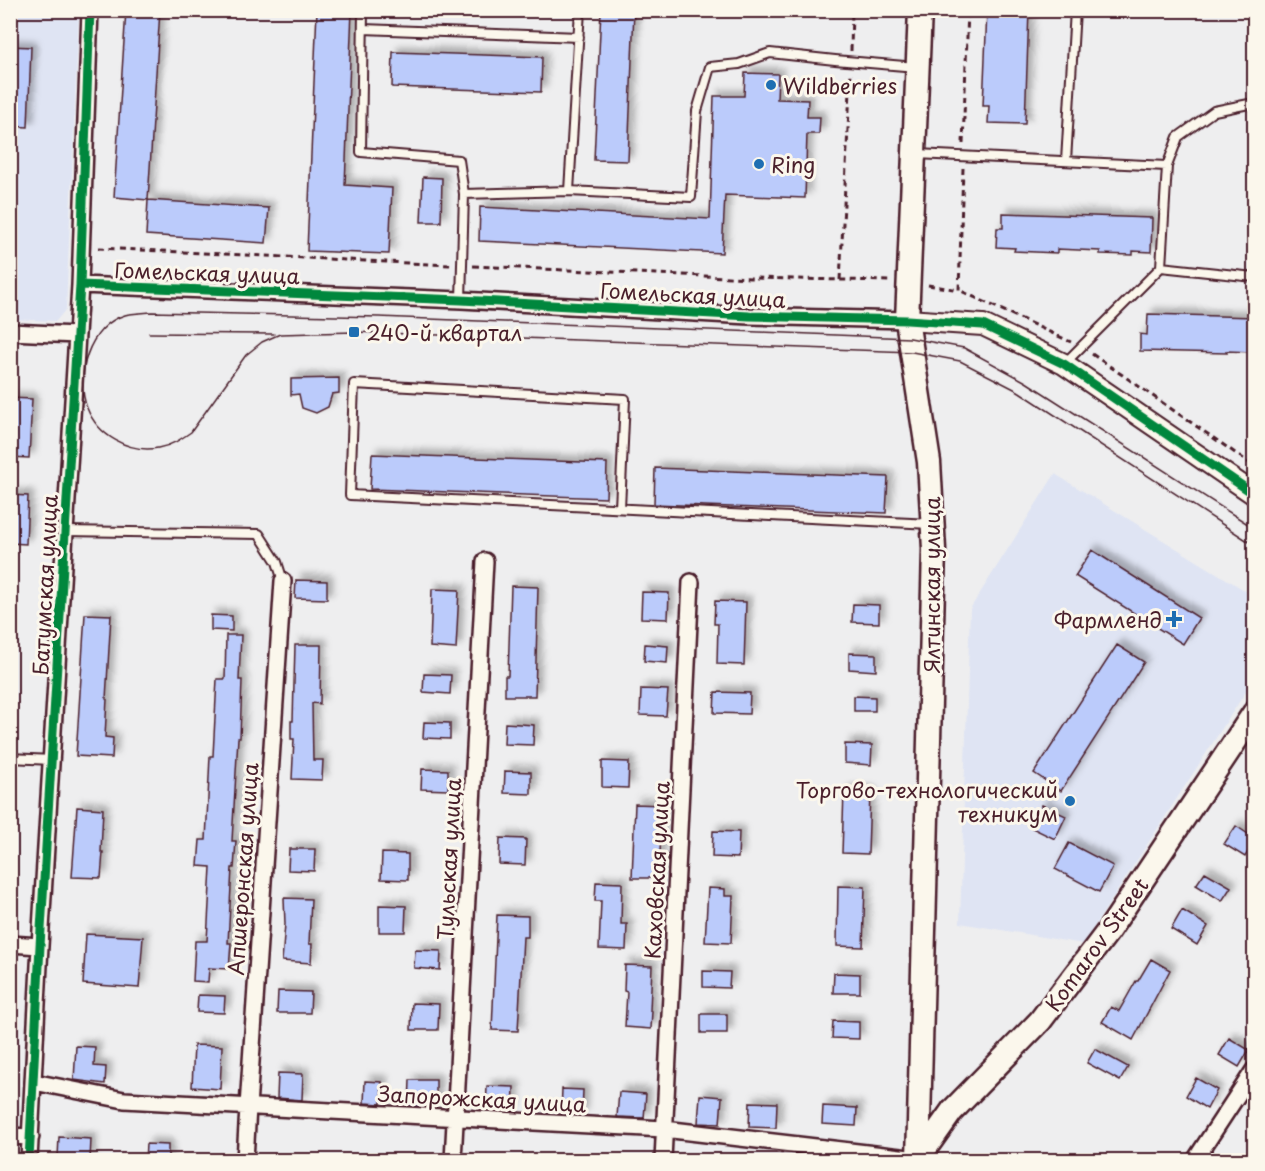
<svg xmlns="http://www.w3.org/2000/svg" width="1265" height="1171" font-family="'Playpen Sans',sans-serif">
<style>
.built{fill:#dfe4f3}
.building{fill:#bbcbfb;stroke:#4a1f2b;stroke-width:1.5;filter:url(#shadow)}
.lines{fill:none;stroke-linecap:round;stroke-linejoin:round}
.service-casing{stroke:#4a1f2b;stroke-width:12}
.minor-casing{stroke:#4a1f2b;stroke-width:20}
.tertiary-casing{stroke:#4a1f2b;stroke-width:24}
.secondary-casing{stroke:#4a1f2b;stroke-width:27}
.path{stroke:#4a1f2b;stroke-width:3;stroke-dasharray:6 4.5;stroke-linecap:butt}
.service{stroke:#fbf7ec;stroke-width:8}
.minor{stroke:#fbf7ec;stroke-width:15}
.tertiary{stroke:#fbf7ec;stroke-width:20}
.secondary{stroke:#fbf7ec;stroke-width:22}
.tram{stroke:#4a1f2b;stroke-width:1.5}
.cycleway-casing{stroke:#fbf7ec;stroke-width:13}
.cycleway{stroke:#00873e;stroke-width:9}
.poi-dot{fill:#1f6fb2;stroke:#fbf7ec;stroke-width:2}
.labels{text-anchor:middle;dominant-baseline:central;stroke-width:6;stroke-linejoin:round;paint-order:stroke}
.poi-label{font-size:21px;fill:#4a1f2b;stroke:#fbf7ec;text-anchor:start}
.street-label{font-size:21px;fill:#4a1f2b;stroke:#fbf7ec}
</style>
<defs>
<filter id="shadow"><feDropShadow dx="5.5" dy="-5.5" stdDeviation="3" flood-color="#0004"/></filter>
</defs>
<rect width="100%" height="100%" fill="#eeeeef"/>
<filter id="ink" filterUnits="userSpaceOnUse"><feTurbulence type="fractalNoise" baseFrequency=".0167" numOctaves="2"/><feDisplacementMap in="SourceGraphic" scale="12" xChannelSelector="R" yChannelSelector="G"/><feConvolveMatrix kernelMatrix="1 2 1 2 8 2 1 2 1" color-interpolation-filters="sRGB"/></filter>
<g filter="url(#ink)">
<path class="built" d="M11,11H79L66,309L56,321L11,319Z
M1055,474L1254,596V679L1083,944L960,923L970,609Z"/>
<path class="building" d="M126,10H160L148,200L114,197Z
M317,10H352L345,185L392,188L389,254L307,251Z
M601,10H634L628,161L594,160Z
M987,10H1029L1025,124L988,123L989,106H983Z
M10,46L31,47L28,127L10,126Z
M393,52L542,57L541,92L392,87Z
M745,73L778,74L777,99L808,100L807,117H820L819,134H807L805,198L725,195L722,253L479,241L480,207L710,219L714,96H744Z
M423,177L442,178L441,222H421Z
M148,200L269,208L266,243L146,235Z
M1003,213L1152,218L1151,252L1133,251V255L1100,254V251L1057,249V253L1014,251L1015,248L996,247L997,228H1003Z
M1148,314L1254,317V352L1226,351L1227,353L1140,351V334L1147,335Z
M339,378V393L332,394L328,407L316,413L302,408L299,394L291,395V379Z
M10,398L32,399L29,458L10,457Z
M372,454L607,463L606,498L370,489Z
M655,468L888,477L886,513L654,504Z
M10,495L28,496L26,544L10,543Z
M1092,550L1199,618L1183,644L1075,576Z
M296,580L327,581V599L295,598Z
M511,586L538,587L535,696H505V676H508Z
M432,589L459,590L456,649L430,647Z
M642,592L669,593L668,619L641,618Z
M715,601L746,602L744,665L717,664L718,624H714Z
M853,604L879,605V623L852,622Z
M85,614L111,615L106,699H107L105,737L113,738L112,758L76,756Z
M211,615L232,616V631L211,630Z
M226,635H241L239,680H242L240,738H238L232,841H236L234,868H232L228,943H231L229,969L209,968L208,982L193,981L195,941H207L211,867L198,866L200,840H206L210,756H213L217,679H225Z
M645,644L668,646L667,663L644,661Z
M295,645H321L320,704L312,703L313,760H323L322,780L292,779L294,739H291V721H293Z
M1117,645L1144,662L1061,791L1034,773Z
M849,653L876,654V671L849,669Z
M424,674L451,675L450,694L423,692Z
M641,689L668,690L666,716L640,715Z
M715,692L750,693L749,714L714,713Z
M854,696L875,697V711H854Z
M424,722L450,723V739L423,738Z
M505,723L534,725L533,745L504,744Z
M845,744L872,745L871,765L845,763Z
M602,761L629,762L628,788L602,787Z
M422,769L448,770V790L421,789Z
M505,771L531,772V794L504,793Z
M844,791L870,792L868,854L842,853Z
M635,804L662,805L659,878H632Z
M1042,805L1066,816L1055,839L1032,828Z
M77,807L103,809L101,852H103L101,878L72,877Z
M1236,826L1254,838V842L1245,857L1224,844Z
M713,831L739,832L738,858L712,857Z
M500,838L526,839L525,865L499,864Z
M1069,843L1113,866L1099,892L1055,869Z
M289,849H315L314,871L288,870Z
M382,853L408,854V880L381,879Z
M1205,872L1231,887L1222,901L1196,885Z
M596,882L622,883L621,924H627L626,950L599,949L601,901H595Z
M838,886L865,887L863,947L837,946Z
M708,888L725,889V896H733L731,943L705,942Z
M284,898L311,899L309,944H312L311,963L282,961L285,924Z
M379,905L406,906L405,932H379Z
M1182,910L1208,926L1197,945L1171,929Z
M497,915L528,916V937H523L518,1031L492,1030Z
M86,934L143,937L139,988L83,984Z
M415,950L441,951L440,970L414,968Z
M1151,959L1170,970L1133,1040L1102,1022L1111,1007L1119,1011L1136,981H1138Z
M625,965L652,966L650,1011H652L651,1029L625,1027L627,992L624,991Z
M703,971L730,972L729,988L703,987Z
M834,973L860,974V993H833Z
M278,991L311,992L310,1013H277Z
M198,995L225,996L224,1013L197,1012Z
M412,1003L439,1004L438,1030H411Z
M701,1014H727V1033H701Z
M833,1021L859,1022V1039L832,1038Z
M1229,1038L1249,1050L1239,1067L1219,1055Z
M194,1045L222,1046L220,1089L192,1087Z
M76,1046L95,1047L94,1066L106,1067L105,1084L74,1080Z
M1095,1049L1128,1067L1120,1081L1087,1063Z
M278,1073L303,1074L302,1100L277,1098Z
M1196,1078L1217,1090L1207,1109L1186,1096Z
M410,1080H436V1107L409,1106Z
M365,1081L382,1082L381,1104L364,1103Z
M487,1086L514,1087L513,1111L486,1110Z
M562,1089L583,1090L582,1115L561,1114Z
M619,1092L646,1094L644,1118L617,1117Z
M700,1095L722,1097L720,1124L698,1123Z
M750,1102L777,1103L776,1128L749,1127Z
M823,1106L857,1108L856,1126L822,1124Z
M59,1137L91,1139L90,1160L58,1157Z
M146,1144L168,1145V1161H145Z"/>
<g class="lines">
<defs>
<path id="service" d="M363,10L361,152L459,160L464,194L461,300
M363,29L579,37
M917,154L1167,166
M1066,161L1075,10
M569,191L580,10
M464,194L569,191L691,197L697,111L710,67L739,64L770,53L835,60L916,67
M1161,267L1254,277
M1064,364L1161,267L1167,166L1178,137L1214,111L1254,103
M620,508L625,399L354,384L350,495L931,524
M65,531L259,534L277,562L283,581
M10,758L52,760"/>
<path id="minor" d="M80,285L461,300L749,316L907,320
M10,332L77,335
M10,944L40,946
M34,1082L124,1100L664,1129L926,1160
M10,1136L31,1137
M29,1160L40,946L80,285L90,10
M245,1160L248,1107L283,581
M453,1160L485,561
M663,1160L691,582
M1195,1160L1254,1070"/>
<path id="tertiary" d="M907,320L983,325L1064,364L1254,494"/>
<path id="secondary" d="M918,1159L952,1111L1040,1021L1109,930L1254,713
M918,1160L934,549L929,462L907,320L920,10"/>
</defs>
<use href="#service" class="service-casing"/>
<use href="#minor" class="minor-casing"/>
<use href="#tertiary" class="tertiary-casing"/>
<use href="#secondary" class="secondary-casing"/>
<path class="path" d="M851,51L852,10
M963,144L968,10
M963,168L959,290L1071,342
M98,248L451,265
M473,266L751,278L889,281
M840,280L851,72
M928,285L959,290
M1092,354L1254,466"/>
<use href="#service" class="service"/>
<use href="#minor" class="minor"/>
<use href="#tertiary" class="tertiary"/>
<use href="#secondary" class="secondary"/>
<path class="tram" d="M149,333L274,334
M1254,528L1026,382L964,348L910,338L379,317L152,312C143,313 133,313 125,315C88,326 75,376 87,408C98,436 129,453 158,448C171,446 181,439 191,432L246,355L262,342L280,334L354,332L912,352L960,361L1018,391L1254,545"/>
<defs>
<path id="cycleway" d="M80,285L461,300L749,316L907,320L983,325L1064,364L1254,494
M29,1160L40,946L80,285L90,10"/>
</defs>
<use href="#cycleway" class="cycleway-casing"/>
<use href="#cycleway" class="cycleway"/>
</g>
</g>
<g class="poi-dot">
<circle cx="771" cy="85" r="6"/>
<circle cx="759" cy="164" r="6"/>
<rect x="348" y="326" width="12" height="12" rx="3"/>
<path d="M1171 610h6v6h6v6h-6v6h-6v-6h-6v-6h6z"/>
<circle cx="1070" cy="801" r="6"/>
</g>
<g class="labels">
<g class="poi-label">
<text x="783" y="85">Wildberries</text>
<text x="771" y="164">Ring</text>
<text x="366" y="332">240-й квартал</text>
<text x="1162" y="619" text-anchor="end">Фармленд</text>
<text x="1058" y="789" text-anchor="end">Торгово-технологический<tspan x="1058" dy="24">техникум</tspan></text>
</g>
<g class="street-label">
<text transform="translate(207 272) rotate(2)">Гомельская улица</text>
<text transform="translate(693 294) rotate(3)">Гомельская улица</text>
<text transform="translate(44 585) rotate(-87)">Батумская улица</text>
<text transform="translate(931 585) rotate(-90)">Ялтинская улица</text>
<text transform="translate(448 859) rotate(-87)">Тульская улица</text>
<text transform="translate(242 869) rotate(-86)">Апшеронская улица</text>
<text transform="translate(656 870) rotate(-87)">Каховская улица</text>
<text transform="translate(1096 944) rotate(-54)">Komarov Street</text>
<text transform="translate(482 1098) rotate(3)">Запорожская улица</text>
</g>
</g>
<rect width="1265" height="1171" fill="none" stroke="#fbf7ec" stroke-width="36"/>
<rect x="18" y="18" width="1229" height="1135" fill="none" stroke="#4a1f2b" stroke-width="2" filter="url(#ink)"/>
</svg>
